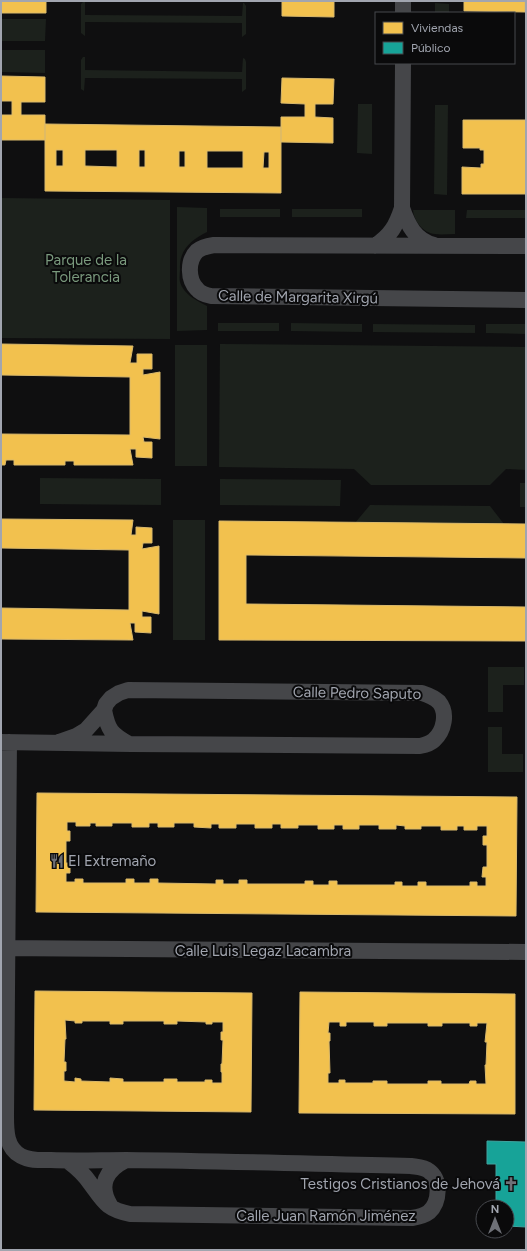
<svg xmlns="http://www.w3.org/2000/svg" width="527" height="1251" font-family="Figtree,sans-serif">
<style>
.green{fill:#1c211c}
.homes{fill:#f2c14e;stroke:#dab96b;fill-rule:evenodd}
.public{fill:#17a398;stroke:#40a49f}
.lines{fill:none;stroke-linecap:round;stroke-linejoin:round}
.minor{stroke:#454649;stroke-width:16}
.labels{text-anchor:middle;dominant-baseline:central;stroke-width:4;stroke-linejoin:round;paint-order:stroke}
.park-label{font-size:15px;fill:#7a997d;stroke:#0a0a0b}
.street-label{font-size:15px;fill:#a1a5af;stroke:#0a0a0b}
.poi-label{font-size:15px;fill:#a1a5af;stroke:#0a0a0b;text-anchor:start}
</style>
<rect width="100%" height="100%" fill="#0f0f10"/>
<path class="green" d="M83,2H85V15L242,16L243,3H244L246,6V34L242,37V23L85,22V36L81,33V4Z
M435,3L449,4V13H435Z
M1,19H46L45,41H1Z
M1,50H45V73L1,72Z
M83,57H85V70L242,72L243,58L245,59L246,62V89L242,92V79L85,78L84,91L81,89V60Z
M358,104H372V154L357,153Z
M435,105H448L447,195L434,194Z
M1,198L170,200V339L1,338Z
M177,207L207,208V232C191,240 179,250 180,269C180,273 179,278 180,282C183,294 197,301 207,306V330L177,331Z
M220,209H280V217H220Z
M292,209H362V217H292Z
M413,210H455V234C448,234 441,235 435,234C423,233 414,221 413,210Z
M467,210H526V218H466Z
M218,323H279V331H218Z
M291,323L362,324V332L291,331Z
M373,324L475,325V333L373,332Z
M486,324H526V334L486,333Z
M220,344L526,347V470L506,469L490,485H371L354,469L219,467Z
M175,345H207V466H175Z
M40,478L161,479V505L40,504Z
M220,479L341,480L340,506L220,505Z
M520,483H526V507H520Z
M370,505L490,506L504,524L355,523Z
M173,520H205V640H173Z
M488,667H524V685H503V712H488Z
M488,727H502V754H523V772H488Z"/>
<path class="homes" d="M1,1H46V13H1Z
M282,1H334V17L282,16Z
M464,1H525V12L464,11Z
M1,76L45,77V102H21V115H45V140H1V115H12V101H1Z
M282,78L334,79L333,104H315V117L333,118V143L281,142V117H305V104L281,103Z
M463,120H526V194H462V167L481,168V164H484V150H480V148H463Z
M45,124L281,127V193L45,191ZM56,150H63V166H56ZM85,150H117V167L85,166ZM139,150H145V167H139ZM179,151H185V167H179ZM207,151H243V168H207ZM264,152H269V168H263Z
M1,344L133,346L130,363H137V354H152V369H143V375L160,372V439L143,437L144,442H152V458L136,457V449H130L133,465H74V461H65V465H14V460H6L5,465H1V434L130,435V377L1,375Z
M1,519L133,520L131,535H136V527L152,528V543H143L142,549L159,546V614L142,611V617H151V633L135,632V623H130L133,640L1,639V608L129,610V550L1,548Z
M219,521L526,524V558L246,555V604L526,607V641L219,640Z
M37,793L517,797L516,916L36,912ZM67,822H76V826H90V823H96V826H112V823H132V827H149V823H158V827H174V823H194V827L211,828V824H219V828H236V824H255V828H272V824H281V828H298V825H318V829H334V825H343V829H359V825H379V829H396V825L405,826V829H421V826H441V830H457V826H464V830H477V826H487V836H483V845H487V867H483L482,877H486V886H477V882H470V886H426V882H418V886H402V882H395V885H337V881H329V885H313V881H305V884H247V880H239V884H223V880H216V884L158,883V879H150V883H134V879H126V883H83V879H75V882H66V873H70V863H66V841H70V831H67Z
M35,991L252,993L251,1112L34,1110ZM65,1020L75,1021V1023H82V1021H110V1024H123V1021H164V1024H177V1021L206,1022V1024H212V1022H223V1032H221V1040H223L222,1064H221V1072H222V1083H212V1080H205V1082H177V1079H164V1082H123V1079L110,1078V1082L81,1081V1079L75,1078V1082L64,1081V1071H66V1062H64L65,1039H66Z
M300,992L515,994V1114L299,1113ZM329,1022H340V1026H346V1022H374V1026H387V1023H428V1026H442V1023H470V1026H477V1023H487L485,1042H487L486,1065H485L486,1084H476V1081H470L469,1084H441V1081H428V1084H387V1081H373V1083H345V1080H339V1083H328V1073H330L329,1041H330V1033H328Z"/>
<path class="public" d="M487,1141L526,1142V1227L507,1226V1207H486V1204H496V1164H487Z"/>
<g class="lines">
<path class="minor" d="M403,13V1
M402,208C408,225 415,240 434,245
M375,246C391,235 396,226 402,208L403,63
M526,246L214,245C208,246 202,247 197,251C187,261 188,280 197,289C200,293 206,295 211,296L526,300
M104,710C108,730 111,734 129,744
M1,742L131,744L420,746C425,745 430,744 434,740C444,731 448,713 439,702C434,697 428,695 422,693L128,690L119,693L111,698L106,704L104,710L86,730L76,736L59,742
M9,742L6,1116C6,1131 6,1148 21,1156C30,1161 41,1160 51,1160C76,1161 101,1160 126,1160C221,1161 316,1164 411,1166C417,1167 424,1167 429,1171C441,1180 440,1202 429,1212C424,1216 418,1217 412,1218L130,1214C106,1209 104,1202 90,1183C84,1174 76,1167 68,1161
M1,948L526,952
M110,1205C98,1185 106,1170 126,1160"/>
</g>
<defs>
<symbol id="restaurant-bare" viewBox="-9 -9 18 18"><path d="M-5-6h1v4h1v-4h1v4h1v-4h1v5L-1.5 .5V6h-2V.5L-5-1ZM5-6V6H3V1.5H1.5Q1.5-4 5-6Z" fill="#6e7077" stroke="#0a0a0b" stroke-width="2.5" paint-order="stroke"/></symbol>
<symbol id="church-bare" viewBox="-9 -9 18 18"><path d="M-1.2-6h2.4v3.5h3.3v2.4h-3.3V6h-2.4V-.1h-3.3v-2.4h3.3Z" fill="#6e7077" stroke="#0a0a0b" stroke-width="2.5" paint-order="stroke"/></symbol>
</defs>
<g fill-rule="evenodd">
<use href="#restaurant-bare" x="47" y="851" width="20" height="20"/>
<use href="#church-bare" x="501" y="1174" width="20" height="20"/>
</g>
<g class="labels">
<g class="park-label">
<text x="86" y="260">Parque de la<tspan x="86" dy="17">Tolerancia</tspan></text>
</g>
<g class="street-label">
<text transform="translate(298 297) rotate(1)">Calle de Margarita Xirgú</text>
<text transform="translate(357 693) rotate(1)">Calle Pedro Saputo</text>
<text x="263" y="951">Calle Luis Legaz Lacambra</text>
<text x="326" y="1216">Calle Juan Ramón Jiménez</text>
</g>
<g class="poi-label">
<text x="68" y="861">El Extremaño</text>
<text x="500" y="1184" text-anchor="end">Testigos Cristianos de Jehová</text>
</g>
</g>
<rect width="527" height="1251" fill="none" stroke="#a1a5af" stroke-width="4"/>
<rect x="375" y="12" width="140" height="52" fill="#0a0a0b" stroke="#46484d"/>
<rect x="383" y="22" width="20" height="12" fill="#f2c14e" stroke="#46484d"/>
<text x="411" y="32" font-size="12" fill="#a1a5af">Viviendas</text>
<rect x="383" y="42" width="20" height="12" fill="#17a398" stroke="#46484d"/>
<text x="411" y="52" font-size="12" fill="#a1a5af">Público</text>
<g transform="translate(495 1219)"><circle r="19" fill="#0a0a0b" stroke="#46484d"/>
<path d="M0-3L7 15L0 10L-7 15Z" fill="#6e7077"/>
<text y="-6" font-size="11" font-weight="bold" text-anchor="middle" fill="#a1a5af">N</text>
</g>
</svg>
